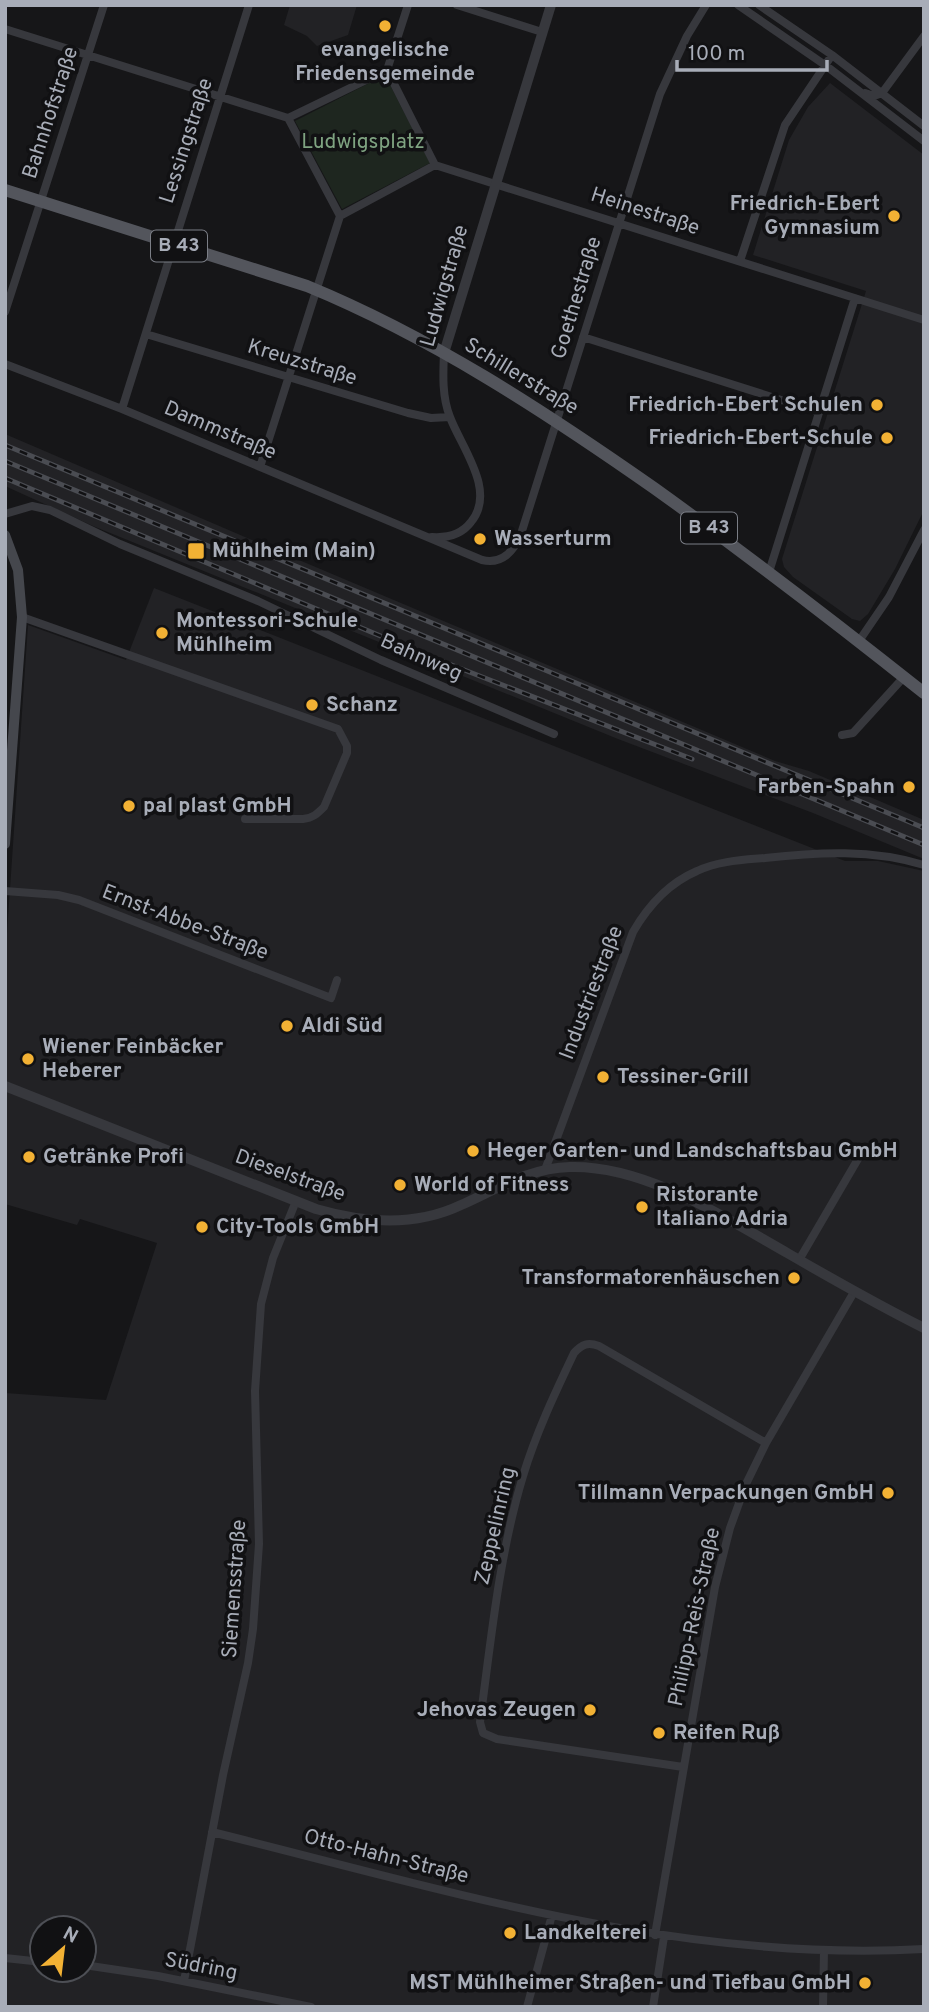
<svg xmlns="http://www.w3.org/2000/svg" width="929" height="2012" font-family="Overpass,sans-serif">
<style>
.built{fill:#222225;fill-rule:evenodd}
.green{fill:#1e261f}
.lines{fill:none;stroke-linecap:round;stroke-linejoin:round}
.minor{stroke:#37383d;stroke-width:8}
.tertiary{stroke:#37383d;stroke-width:10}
.secondary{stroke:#45474d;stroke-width:10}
.primary{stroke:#53555c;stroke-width:12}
.rail-casing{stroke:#4a4c52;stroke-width:5}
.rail{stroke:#111113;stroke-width:2.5;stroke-dasharray:8;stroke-linecap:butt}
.poi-dot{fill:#f2b134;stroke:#111113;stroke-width:2.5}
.labels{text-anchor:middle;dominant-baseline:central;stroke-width:7;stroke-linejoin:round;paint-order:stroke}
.shield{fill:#111113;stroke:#7b7e86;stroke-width:2}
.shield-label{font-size:19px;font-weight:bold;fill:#a8adb8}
.poi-label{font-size:21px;font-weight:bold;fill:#a8adb8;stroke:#111113;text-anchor:start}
.street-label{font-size:21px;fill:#a8adb8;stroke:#111113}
.park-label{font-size:21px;fill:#7fa381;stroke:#111113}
</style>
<rect width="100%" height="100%" fill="#161618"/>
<path class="built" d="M290,5H357L348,35L317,46L307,36L284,25Z
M830,83L924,155V510L895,569L868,614L860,621L852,619L793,577L784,567L782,559L866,291L753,255L789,140L808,107Z
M5,434L280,552L775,761L809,771L924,820V859L813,813L618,739L93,526L5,486Z
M154,588L845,861H878L924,871V2007H5V1393L106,1400L157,1243L80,1219L77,1225L5,1204V962L28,625L126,660ZM42,1928H84V1970H42Z"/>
<path class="green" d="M385,75L430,163L342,209L295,121Z"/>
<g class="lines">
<path class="minor" d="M457,5L542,32
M738,5L825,65L924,141
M759,5L832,55L924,126
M5,29L288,118
M387,70L435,165L340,216L288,118Z
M387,70L408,5
M865,93L874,96L882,93L924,36
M435,165L924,320
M740,261L785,125L832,55
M5,312L104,5
M146,334L408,413L431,418L450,417
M583,337L819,412
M5,364L122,409L482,560C502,565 514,551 521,534L660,94L687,36L706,5
M122,409L249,5
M260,467L340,216
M5,514L32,506L50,510L120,544L258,601L381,660L554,734
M432,537C447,538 462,534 471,522C497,491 461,447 450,417C442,397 443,375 444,353
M769,572L855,298
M22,617L338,729L347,746V753L324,807C317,814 313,818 303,819H245
M859,641L889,597L924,530
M842,735L853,733L904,677
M5,891L58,895L79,900L331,998L337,980
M545,1170L633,932C648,906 669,883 697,871C718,861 742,860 765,858C818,852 872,849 924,865
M799,1260L858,1159
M683,1767L497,1739L483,1733L480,1722C491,1640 499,1555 523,1476C536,1433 555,1393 574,1353C582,1344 588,1342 599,1346L766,1443
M212,1832C446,1890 680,1963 924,1949
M655,1935L715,1587L730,1528L746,1484L766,1443L854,1292
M5,1958L42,1962
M84,1965L158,1976L311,2007
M184,1981L223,1775L248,1663L253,1629L259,1544L255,1391L261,1304L273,1258L296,1201
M527,2007L552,1915
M653,2007L664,1937
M823,2007L824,1950"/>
<path class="tertiary" d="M444,353L551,5
M5,1086L316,1209C364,1223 415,1227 461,1205C497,1189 529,1168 570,1167C646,1165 725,1218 789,1254C834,1280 878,1305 924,1328"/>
<path class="secondary" d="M5,535L18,570L22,617L5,844"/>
<path class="primary" d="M5,190L307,286C431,337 544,411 654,488C746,554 835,622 924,693"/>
<defs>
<path id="rail" d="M5,445L924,828
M5,461L924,845
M5,478L421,653L692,759"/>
</defs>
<use href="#rail" class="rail-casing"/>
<use href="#rail" class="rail"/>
</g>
<g class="poi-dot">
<circle cx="385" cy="26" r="7"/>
<circle cx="894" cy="216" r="7"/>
<circle cx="877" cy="405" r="7"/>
<circle cx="887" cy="438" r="7"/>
<circle cx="480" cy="539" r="7"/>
<rect x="187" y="542" width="18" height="18" rx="3.5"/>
<circle cx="162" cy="633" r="7"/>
<circle cx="312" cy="705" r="7"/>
<circle cx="909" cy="787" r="7"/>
<circle cx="129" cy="806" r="7"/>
<circle cx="287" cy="1026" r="7"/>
<circle cx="28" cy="1059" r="7"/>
<circle cx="603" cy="1077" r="7"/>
<circle cx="473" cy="1151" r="7"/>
<circle cx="29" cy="1157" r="7"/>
<circle cx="400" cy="1185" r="7"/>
<circle cx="642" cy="1207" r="7"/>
<circle cx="202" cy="1227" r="7"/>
<circle cx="794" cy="1278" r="7"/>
<circle cx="888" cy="1493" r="7"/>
<circle cx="590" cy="1710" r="7"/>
<circle cx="659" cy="1733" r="7"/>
<circle cx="510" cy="1933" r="7"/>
<circle cx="865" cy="1983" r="7"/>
</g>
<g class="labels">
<g class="shield">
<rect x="151" y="230.5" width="56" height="31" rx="5"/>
<rect x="681" y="512.5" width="56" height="31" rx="5"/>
</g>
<g class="shield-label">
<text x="179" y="246">B 43</text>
<text x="709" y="528">B 43</text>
</g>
<g class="poi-label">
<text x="385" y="50" text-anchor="middle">evangelische<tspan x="385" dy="24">Friedensgemeinde</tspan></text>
<text x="880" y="204" text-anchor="end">Friedrich-Ebert<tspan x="880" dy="24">Gymnasium</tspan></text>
<text x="863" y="405" text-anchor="end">Friedrich-Ebert Schulen</text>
<text x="873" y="438" text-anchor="end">Friedrich-Ebert-Schule</text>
<text x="494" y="539">Wasserturm</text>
<text x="212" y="551">Mühlheim (Main)</text>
<text x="176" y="621">Montessori-Schule<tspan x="176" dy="24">Mühlheim</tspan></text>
<text x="326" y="705">Schanz</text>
<text x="895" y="787" text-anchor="end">Farben-Spahn</text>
<text x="143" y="806">pal plast GmbH</text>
<text x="301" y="1026">Aldi Süd</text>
<text x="42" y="1047">Wiener Feinbäcker<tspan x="42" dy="24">Heberer</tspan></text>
<text x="617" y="1077">Tessiner-Grill</text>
<text x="487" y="1151">Heger Garten- und Landschaftsbau GmbH</text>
<text x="43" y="1157">Getränke Profi</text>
<text x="414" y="1185">World of Fitness</text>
<text x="656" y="1195">Ristorante<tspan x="656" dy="24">Italiano Adria</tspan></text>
<text x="216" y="1227">City-Tools GmbH</text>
<text x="780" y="1278" text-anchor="end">Transformatorenhäuschen</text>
<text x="874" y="1493" text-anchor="end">Tillmann Verpackungen GmbH</text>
<text x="576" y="1710" text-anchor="end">Jehovas Zeugen</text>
<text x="673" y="1733">Reifen Ruß</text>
<text x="524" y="1933">Landkelterei</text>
<text x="851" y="1983" text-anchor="end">MST Mühlheimer Straßen- und Tiefbau GmbH</text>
</g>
<g class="street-label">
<text transform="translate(51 113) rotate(-72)">Bahnhofstraße</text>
<text transform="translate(187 141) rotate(-72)">Lessingstraße</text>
<text transform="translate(645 212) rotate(18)">Heinestraße</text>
<text transform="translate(445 286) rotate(-74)">Ludwigstraße</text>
<text transform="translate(577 298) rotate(-73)">Goethestraße</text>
<text transform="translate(302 363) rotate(17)">Kreuzstraße</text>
<text transform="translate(521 377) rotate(31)">Schillerstraße</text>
<text transform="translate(220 431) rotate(23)">Dammstraße</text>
<text transform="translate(421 658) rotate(24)">Bahnweg</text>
<text transform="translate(185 923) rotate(21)">Ernst-Abbe-Straße</text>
<text transform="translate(592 993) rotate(-69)">Industriestraße</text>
<text transform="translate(290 1176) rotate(20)">Dieselstraße</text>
<text transform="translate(496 1526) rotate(-77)">Zeppelinring</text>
<text transform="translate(235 1589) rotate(-86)">Siemensstraße</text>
<text transform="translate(695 1617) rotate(-78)">Philipp-Reis-Straße</text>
<text transform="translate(386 1857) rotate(14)">Otto-Hahn-Straße</text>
<text transform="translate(201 1967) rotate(11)">Südring</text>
</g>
<g class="park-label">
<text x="363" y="142">Ludwigsplatz</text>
</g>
</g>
<rect width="929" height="2012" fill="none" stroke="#a8adb8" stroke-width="14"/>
<g transform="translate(63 1949) rotate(28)"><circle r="33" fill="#111113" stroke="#4d4f55" stroke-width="2"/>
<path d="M0-5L12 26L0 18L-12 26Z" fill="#f2b134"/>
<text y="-10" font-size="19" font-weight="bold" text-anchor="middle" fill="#a8adb8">N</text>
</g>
<path d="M677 60v10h150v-10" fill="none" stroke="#a8adb8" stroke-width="3.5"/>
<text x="688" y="60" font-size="21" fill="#a8adb8" stroke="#111113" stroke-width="5" paint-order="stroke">100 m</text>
</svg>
